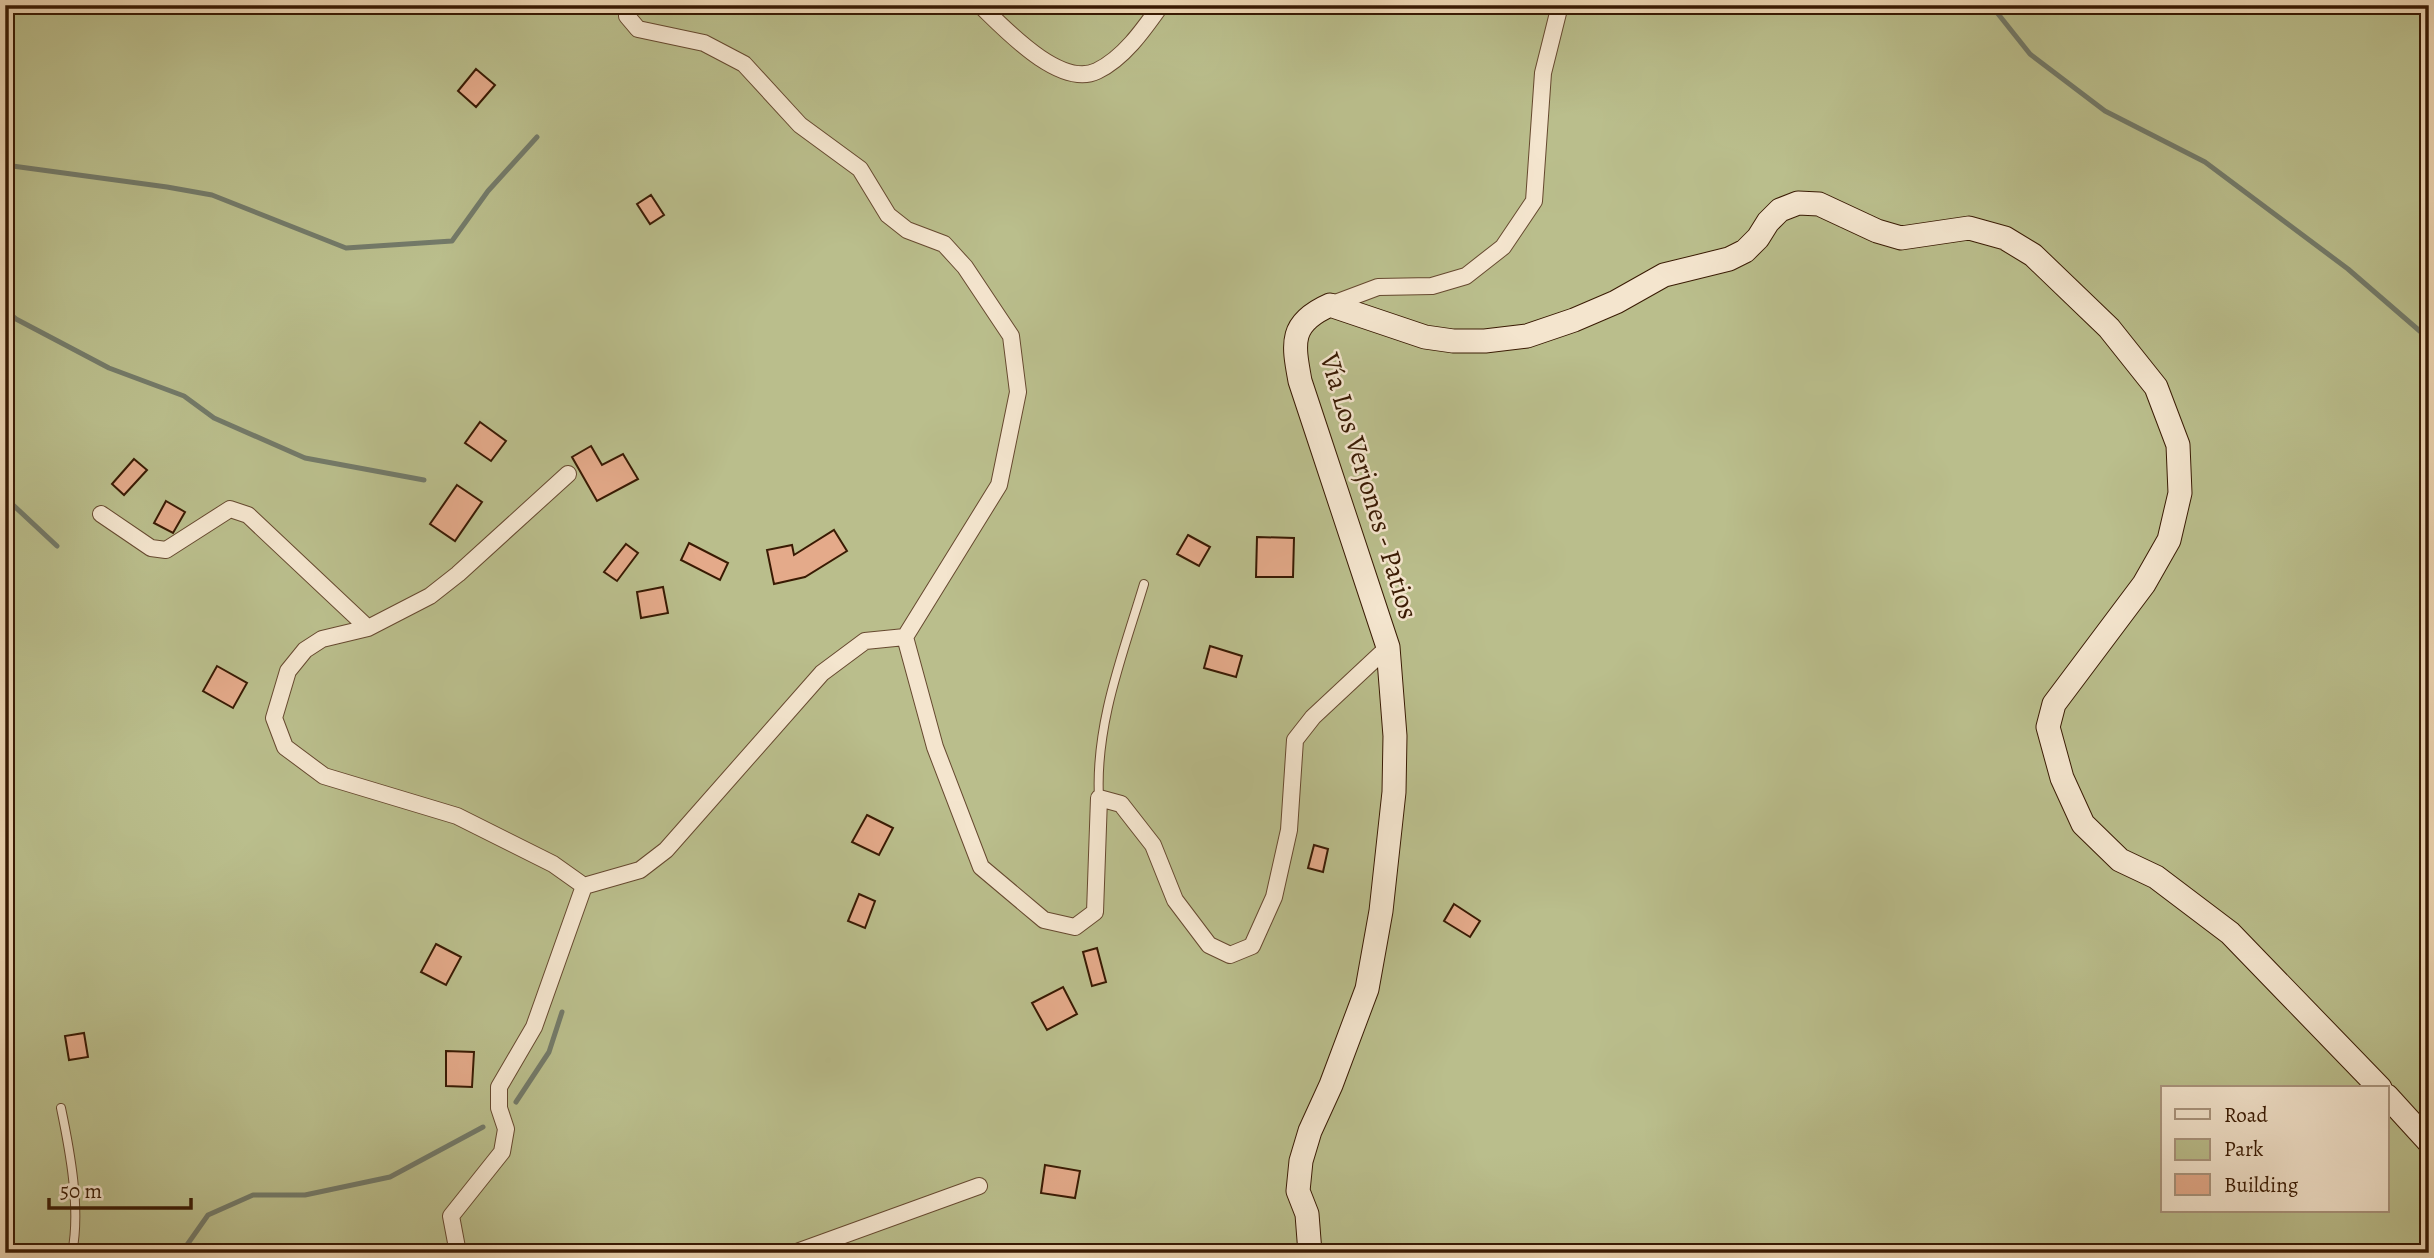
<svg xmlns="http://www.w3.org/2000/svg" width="2434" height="1258" font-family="Alegreya,serif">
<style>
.green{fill:#babe8c;stroke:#7a6c48;stroke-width:2;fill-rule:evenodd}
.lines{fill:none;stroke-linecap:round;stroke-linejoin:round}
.stream{stroke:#737a69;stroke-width:5}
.building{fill:#e4aa8a;stroke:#391a03;stroke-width:2}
.lane-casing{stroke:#66492f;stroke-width:10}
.street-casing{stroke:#66492f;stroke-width:18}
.secondary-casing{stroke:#391a03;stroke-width:25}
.lane{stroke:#f4e5ce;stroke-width:8}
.street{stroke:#f4e5ce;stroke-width:16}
.secondary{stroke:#f4e5ce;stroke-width:23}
.labels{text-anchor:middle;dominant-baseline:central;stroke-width:5;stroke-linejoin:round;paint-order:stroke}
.street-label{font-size:28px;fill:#391a03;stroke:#f4e5ce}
</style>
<rect width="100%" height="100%" fill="#eed7b4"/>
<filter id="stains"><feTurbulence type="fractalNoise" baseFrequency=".00286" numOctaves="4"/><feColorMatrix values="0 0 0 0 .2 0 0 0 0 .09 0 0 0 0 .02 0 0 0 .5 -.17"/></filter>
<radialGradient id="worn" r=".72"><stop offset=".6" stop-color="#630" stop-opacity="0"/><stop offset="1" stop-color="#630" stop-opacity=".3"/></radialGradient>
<path class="green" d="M5,5H2429V1253H5ZM2163,1088H2387V1211H2163Z"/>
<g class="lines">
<path class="stream" d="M1991,5L2030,54L2105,111L2205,162L2348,269L2429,339
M5,165L167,187L212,195L346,248L452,241L488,191L537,137
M5,310L16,319L109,368L184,396L214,418L305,458L424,480
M5,501L12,504L57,546
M516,1102L549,1052L562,1012
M173,1253L182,1252L208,1215L253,1195H305L390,1177L483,1127"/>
</g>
<path class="building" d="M476,69L495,85L476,107L458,91Z
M651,195L664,215L650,224L637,204Z
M480,422L506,441L491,461L465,443Z
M591,446L602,465L623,454L638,479L597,501L572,457Z
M134,459L147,470L124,495L112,484Z
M457,485L482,502L455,541L430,524Z
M166,501L185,512L173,533L154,523Z
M834,530L847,551L805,577L774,584L767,550L792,545L794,555Z
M1188,535L1210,547L1199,566L1177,554Z
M1257,537L1294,538L1293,577H1256Z
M689,543L728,563L720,580L681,560Z
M626,544L638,553L617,581L604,572Z
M663,587L668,613L641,618L637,592Z
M1210,646L1242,656L1236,677L1204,668Z
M217,666L247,683L233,708L203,691Z
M867,815L893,828L879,855L852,842Z
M1314,845L1328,849L1323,872L1308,868Z
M859,894L875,901L865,928L848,921Z
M1454,904L1480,921L1470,937L1444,921Z
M436,944L461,957L446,985L421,972Z
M1097,948L1106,982L1092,986L1083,952Z
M1063,987L1077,1014L1047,1030L1032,1003Z
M84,1033L88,1057L69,1060L65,1036Z
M446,1051L474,1052L472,1087L446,1086Z
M1045,1165L1080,1171L1075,1198L1041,1193Z"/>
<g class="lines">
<defs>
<path id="lane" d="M1099,798C1095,724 1123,654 1144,584
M61,1108C70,1151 81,1210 72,1253"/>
<path id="street" d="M629,5L627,16L638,29L704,43L744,64L800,125L860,169L888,215L907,230L944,244L965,267L1011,336L1018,392L999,485L905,637L935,747L981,867L1044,920L1075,927L1095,912L1099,798L1121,804L1153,845L1175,900L1209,945L1230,955L1252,946L1274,897L1289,830L1295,740L1313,717L1388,647
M980,5C1004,28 1060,89 1097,71C1124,58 1144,29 1161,5
M1330,305L1378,287L1432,286L1466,276L1503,247L1534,201L1543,73L1560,5
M568,474L458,574L430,596L368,628L322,639L305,650L288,671L274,718L285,747L324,776L457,816L553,864L584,886
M101,514L151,548L166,550L230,509L248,515L368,628
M584,886L640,870L666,850L822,673L865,641L905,637
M458,1253L451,1216L502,1152L506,1129L499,1108V1087L534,1027L584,886
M794,1253L979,1186"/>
<path id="secondary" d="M2387,1096L2429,1142
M1310,1253L1307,1214L1298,1191L1301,1161L1310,1131L1331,1085L1367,989L1381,911L1394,792L1395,736L1388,647L1300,381C1293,343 1289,323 1330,305L1425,337L1453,341H1485L1527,336L1574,320L1616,302L1664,275L1729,259L1745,251L1758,238L1768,222L1780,210L1798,203L1819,204L1877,231L1901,238L1969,228L2005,238L2033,255L2109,328L2156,387L2178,445L2180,493L2169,540L2144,584L2054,704L2048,727L2062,778L2083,824L2120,860L2156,877L2230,933L2380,1088"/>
</defs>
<use href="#lane" class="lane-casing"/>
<use href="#street" class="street-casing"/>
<use href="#secondary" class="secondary-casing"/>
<use href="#lane" class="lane"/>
<use href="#street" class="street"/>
<use href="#secondary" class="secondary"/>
</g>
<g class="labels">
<g class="street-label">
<text transform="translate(1369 486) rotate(73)">Vía Los Verjones - Patios</text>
</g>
</g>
<rect width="2434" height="1258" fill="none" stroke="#eed7b4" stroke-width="28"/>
<rect x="7" y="7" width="2420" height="1244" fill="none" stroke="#391a03" stroke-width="3.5"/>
<rect x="14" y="14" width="2406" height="1230" fill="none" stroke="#391a03" stroke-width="2"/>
<rect x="2161" y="1086" width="228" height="126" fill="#f4e5ce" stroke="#a9947d" stroke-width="2"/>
<rect x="2175" y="1109" width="35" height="10" fill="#f4e5ce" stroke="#a9947d" stroke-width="2"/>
<text x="2224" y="1122" font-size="21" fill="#391a03">Road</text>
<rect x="2175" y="1139" width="35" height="21" fill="#babe8c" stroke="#a9947d" stroke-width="2"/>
<text x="2224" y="1156" font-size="21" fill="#391a03">Park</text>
<rect x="2175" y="1174" width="35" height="21" fill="#e4aa8a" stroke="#a9947d" stroke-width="2"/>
<text x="2224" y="1192" font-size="21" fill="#391a03">Building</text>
<path d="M49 1198v10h142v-10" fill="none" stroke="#391a03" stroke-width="3.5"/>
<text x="60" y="1198" font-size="21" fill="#391a03" stroke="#f4e5ce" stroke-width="5" paint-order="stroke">50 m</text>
<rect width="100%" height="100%" filter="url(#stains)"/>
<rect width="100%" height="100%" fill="url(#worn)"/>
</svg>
